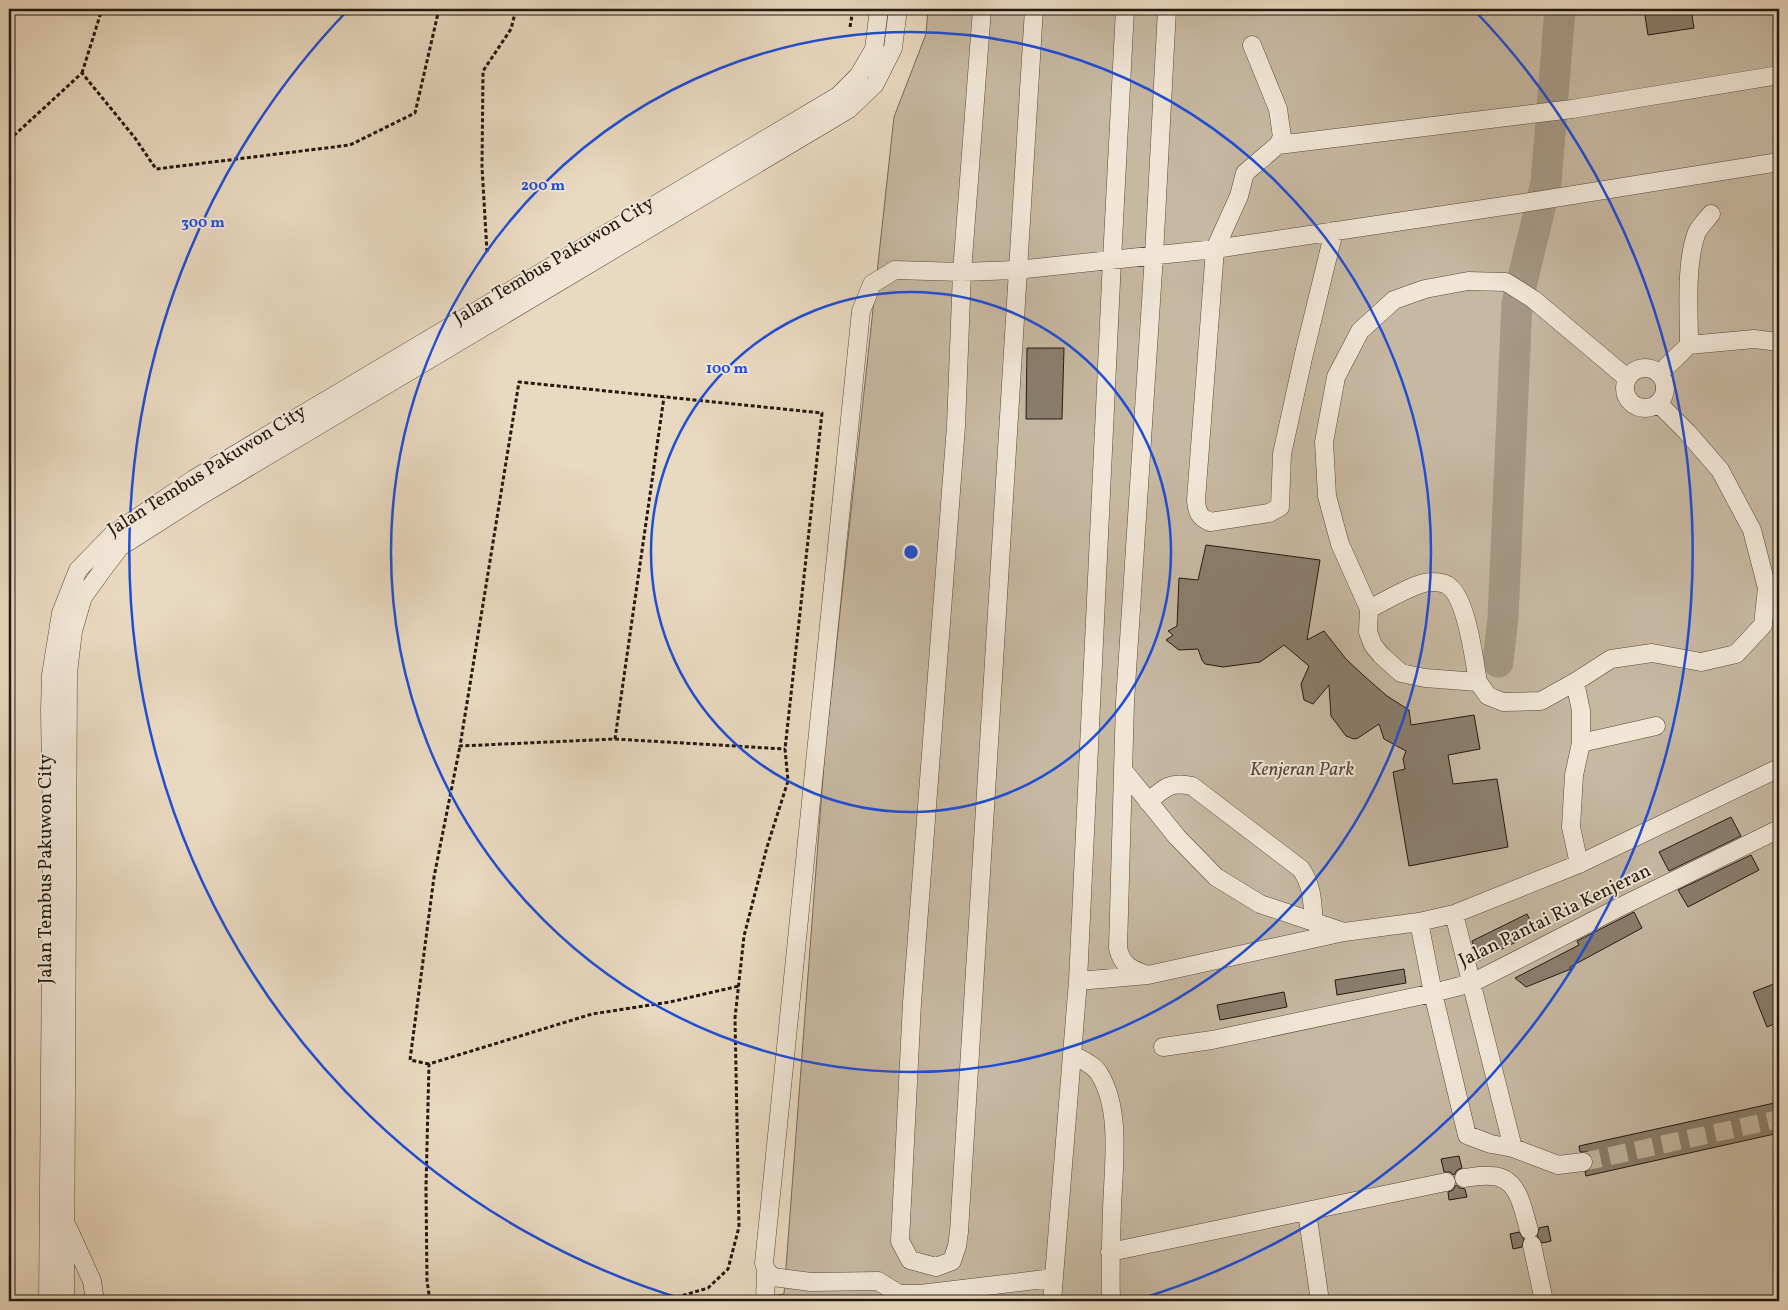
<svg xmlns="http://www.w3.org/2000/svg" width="1788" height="1310" font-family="Vollkorn,serif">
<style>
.green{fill:#c7b8a2;stroke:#756859}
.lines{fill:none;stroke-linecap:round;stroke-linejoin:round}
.river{stroke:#a69884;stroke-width:31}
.building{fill:#8a7d6c;stroke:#231910}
.minor-tunnel{stroke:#c1b39d;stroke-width:18;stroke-dasharray:18 9;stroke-linecap:butt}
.minor-casing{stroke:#54493c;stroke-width:19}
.path{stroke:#231910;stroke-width:3;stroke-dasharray:4 2.5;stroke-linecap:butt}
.minor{stroke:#f1e6d6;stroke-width:18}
.ring{fill:none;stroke:#1d4ed8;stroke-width:2.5}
.labels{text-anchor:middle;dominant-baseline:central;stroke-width:4;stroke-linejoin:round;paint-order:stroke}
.street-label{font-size:19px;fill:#231910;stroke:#f1e6d6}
.park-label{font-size:19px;font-style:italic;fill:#54493c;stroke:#f1e6d6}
.centre{fill:#1d4ed8;stroke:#f1e6d6;stroke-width:2.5}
.ring-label{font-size:15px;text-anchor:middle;font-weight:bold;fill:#1d4ed8;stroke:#f1e6d6;stroke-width:4;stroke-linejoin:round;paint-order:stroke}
</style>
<rect width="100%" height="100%" fill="#e9d9c0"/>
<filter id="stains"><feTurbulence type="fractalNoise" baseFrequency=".004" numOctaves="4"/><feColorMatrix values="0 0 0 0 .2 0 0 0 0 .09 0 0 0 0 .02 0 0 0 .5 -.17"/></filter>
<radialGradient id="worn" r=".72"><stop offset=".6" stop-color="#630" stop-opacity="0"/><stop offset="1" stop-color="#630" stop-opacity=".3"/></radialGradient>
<path class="green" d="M928,9H1779V1301H726L784,1294L825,750L894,117L926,34Z"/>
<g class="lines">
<path class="river" d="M1498,662L1503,618L1517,303L1546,183L1560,9"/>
</g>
<path class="building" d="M1644,9H1691L1694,28L1648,35Z
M1027,348H1064L1062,419H1026Z
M1206,545L1320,560L1307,640L1324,631L1346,659L1363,675L1387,696L1409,710L1411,725L1474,715L1480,749L1448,755L1453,784L1497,779L1508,847L1409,866L1393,772L1405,769L1403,759L1406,751L1384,739L1379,724L1358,738L1354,739L1346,736L1331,716L1329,685L1313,704L1304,700L1301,684L1309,666L1284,645L1260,662L1223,667L1205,664L1202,660L1198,649L1179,650L1166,640L1173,635L1168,631L1177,626L1179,578L1198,580Z
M1731,817L1741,836L1669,871L1659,852Z
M1751,855L1759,870L1688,907L1678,890Z
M1634,912L1642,928L1570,967L1571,969L1526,987L1515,978L1579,945L1577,941Z
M1527,914L1536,932L1478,961L1472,941Z
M1404,969L1406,983L1337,995L1335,980Z
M1779,982V1022L1767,1027L1753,992Z
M1284,992L1287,1007L1220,1020L1217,1005Z
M1779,1102V1133L1586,1176L1585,1172L1593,1167V1160L1588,1152H1580L1579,1146Z
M1459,1156L1462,1168L1457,1170L1454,1175L1450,1172H1444L1441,1159Z
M1456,1185L1460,1188L1465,1189L1467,1197L1449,1200L1448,1192L1453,1190Z
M1548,1226L1551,1241L1542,1243L1537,1236L1539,1228Z
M1519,1232L1524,1239L1522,1247L1513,1249L1510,1234Z"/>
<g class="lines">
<path class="minor-tunnel" d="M1583,1162L1779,1119"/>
<defs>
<path id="minor" d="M982,9L962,272L956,426L912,1003L900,1241L910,1260L936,1267L952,1261L957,1246L959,1232C987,824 1006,416 1034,9
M1252,45L1278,109L1282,137L1278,145L1245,173L1239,196L1215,249L1196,500C1197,512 1199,517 1210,522L1269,513L1280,507L1282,454L1303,358L1334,231
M1278,145L1572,109L1779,75
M1689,345C1689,312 1685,263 1697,232C1700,226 1707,219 1711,214
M1625 388a20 20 0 1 1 40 0a20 20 0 1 1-40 0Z
M1660,373L1689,345L1754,339L1779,342
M1659,404L1687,432L1720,470L1752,530L1767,588
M1369,609C1384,602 1417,581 1432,582C1436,582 1444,583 1447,585C1467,596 1474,660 1478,682
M1575,682L1541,701L1503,702L1488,696L1478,682L1425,678L1401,673L1381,655L1373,645L1368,632L1369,609L1340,544L1327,496L1324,442L1336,377L1360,331L1394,300L1425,289L1468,281L1506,282L1533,299L1627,378
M1581,743L1656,726
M1123,770L1177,837L1216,877L1260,904L1341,931
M1148,802C1164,788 1170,781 1192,786L1301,869C1313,887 1312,902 1314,923
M1579,864L1571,827L1574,775L1581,743V711L1575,682L1611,659L1652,653L1701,662L1736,654L1763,625L1767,588L1779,590
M1454,914L1513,1148
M1419,922L1433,993L1467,1135L1491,1144L1513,1148L1558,1165L1583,1162
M1148,975C1132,970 1122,966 1118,948L1125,702L1154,255L1167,9
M1078,981L1148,975L1344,932L1419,922L1454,914L1579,864L1779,768
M1163,1047L1212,1040L1433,993L1472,983L1618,908L1779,829
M1073,1055C1082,1060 1095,1065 1100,1075C1122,1112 1113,1168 1112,1210C1111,1240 1110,1271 1111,1301
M1464,1178C1473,1177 1482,1175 1491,1176C1519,1176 1523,1210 1529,1230
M1307,1212L1320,1301
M68,1228L92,1281L95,1301
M1532,1245L1544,1301
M1110,1252L1446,1182
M1053,1278L920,1294H899L878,1281L811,1282L773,1277L766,1270L764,1263L861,311L872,284L895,270L962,272L1016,270L1215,249L1517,204L1779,162
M48,1301L52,842L50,710L51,675L61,613L78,570L113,534L194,479L838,96L859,75L874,49L879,9
M65,1301L68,673L73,631L83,597L104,568L120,547L200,496L849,109L875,84L893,48L898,9
M765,1301L766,1270
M1052,1301L1078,981L1112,260L1125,9"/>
</defs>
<use href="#minor" class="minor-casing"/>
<path class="path" d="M850,27L853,9
M82,73L102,9
M9,140L82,73L135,138L156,169L350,145L415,113L439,9
M487,252L482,167L483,71L511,29L516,9
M615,739L785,749
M429,1064L410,1060L434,877L460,746
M430,1301L427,1281L426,1187L429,1064L592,1014L670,1002L739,986
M664,1301L708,1288L728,1269L739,1227L735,1018L744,936L767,847L788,781L785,749L822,413L519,382L460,746L615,739L664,397"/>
<use href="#minor" class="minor"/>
</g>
<g class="ring">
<circle cx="911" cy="552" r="260"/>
<circle cx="911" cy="552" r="520"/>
<path d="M689 1301A781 781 0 0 1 349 9M1473 9A781 781 0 0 1 1133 1301"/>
</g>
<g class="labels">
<g class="street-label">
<text transform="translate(554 261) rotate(-31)">Jalan Tembus Pakuwon City</text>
<text transform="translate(207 471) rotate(-32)">Jalan Tembus Pakuwon City</text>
<text transform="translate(46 869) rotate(-90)">Jalan Tembus Pakuwon City</text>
<text transform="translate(1555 916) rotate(-26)">Jalan Pantai Ria Kenjeran</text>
</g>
<g class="park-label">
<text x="1302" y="770">Kenjeran Park</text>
</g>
</g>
<circle cx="911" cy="552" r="8" class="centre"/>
<g class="ring-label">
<text x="543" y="190">200 m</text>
<text x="203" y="227">300 m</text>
<text x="727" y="373">100 m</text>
</g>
<rect width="1788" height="1310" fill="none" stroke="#e9d9c0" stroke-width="30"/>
<rect x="10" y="10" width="1768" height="1290" fill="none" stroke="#231910" stroke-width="2.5"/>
<rect x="15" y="15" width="1758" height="1280" fill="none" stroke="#231910"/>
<rect width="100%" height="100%" filter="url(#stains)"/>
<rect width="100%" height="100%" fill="url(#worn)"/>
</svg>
